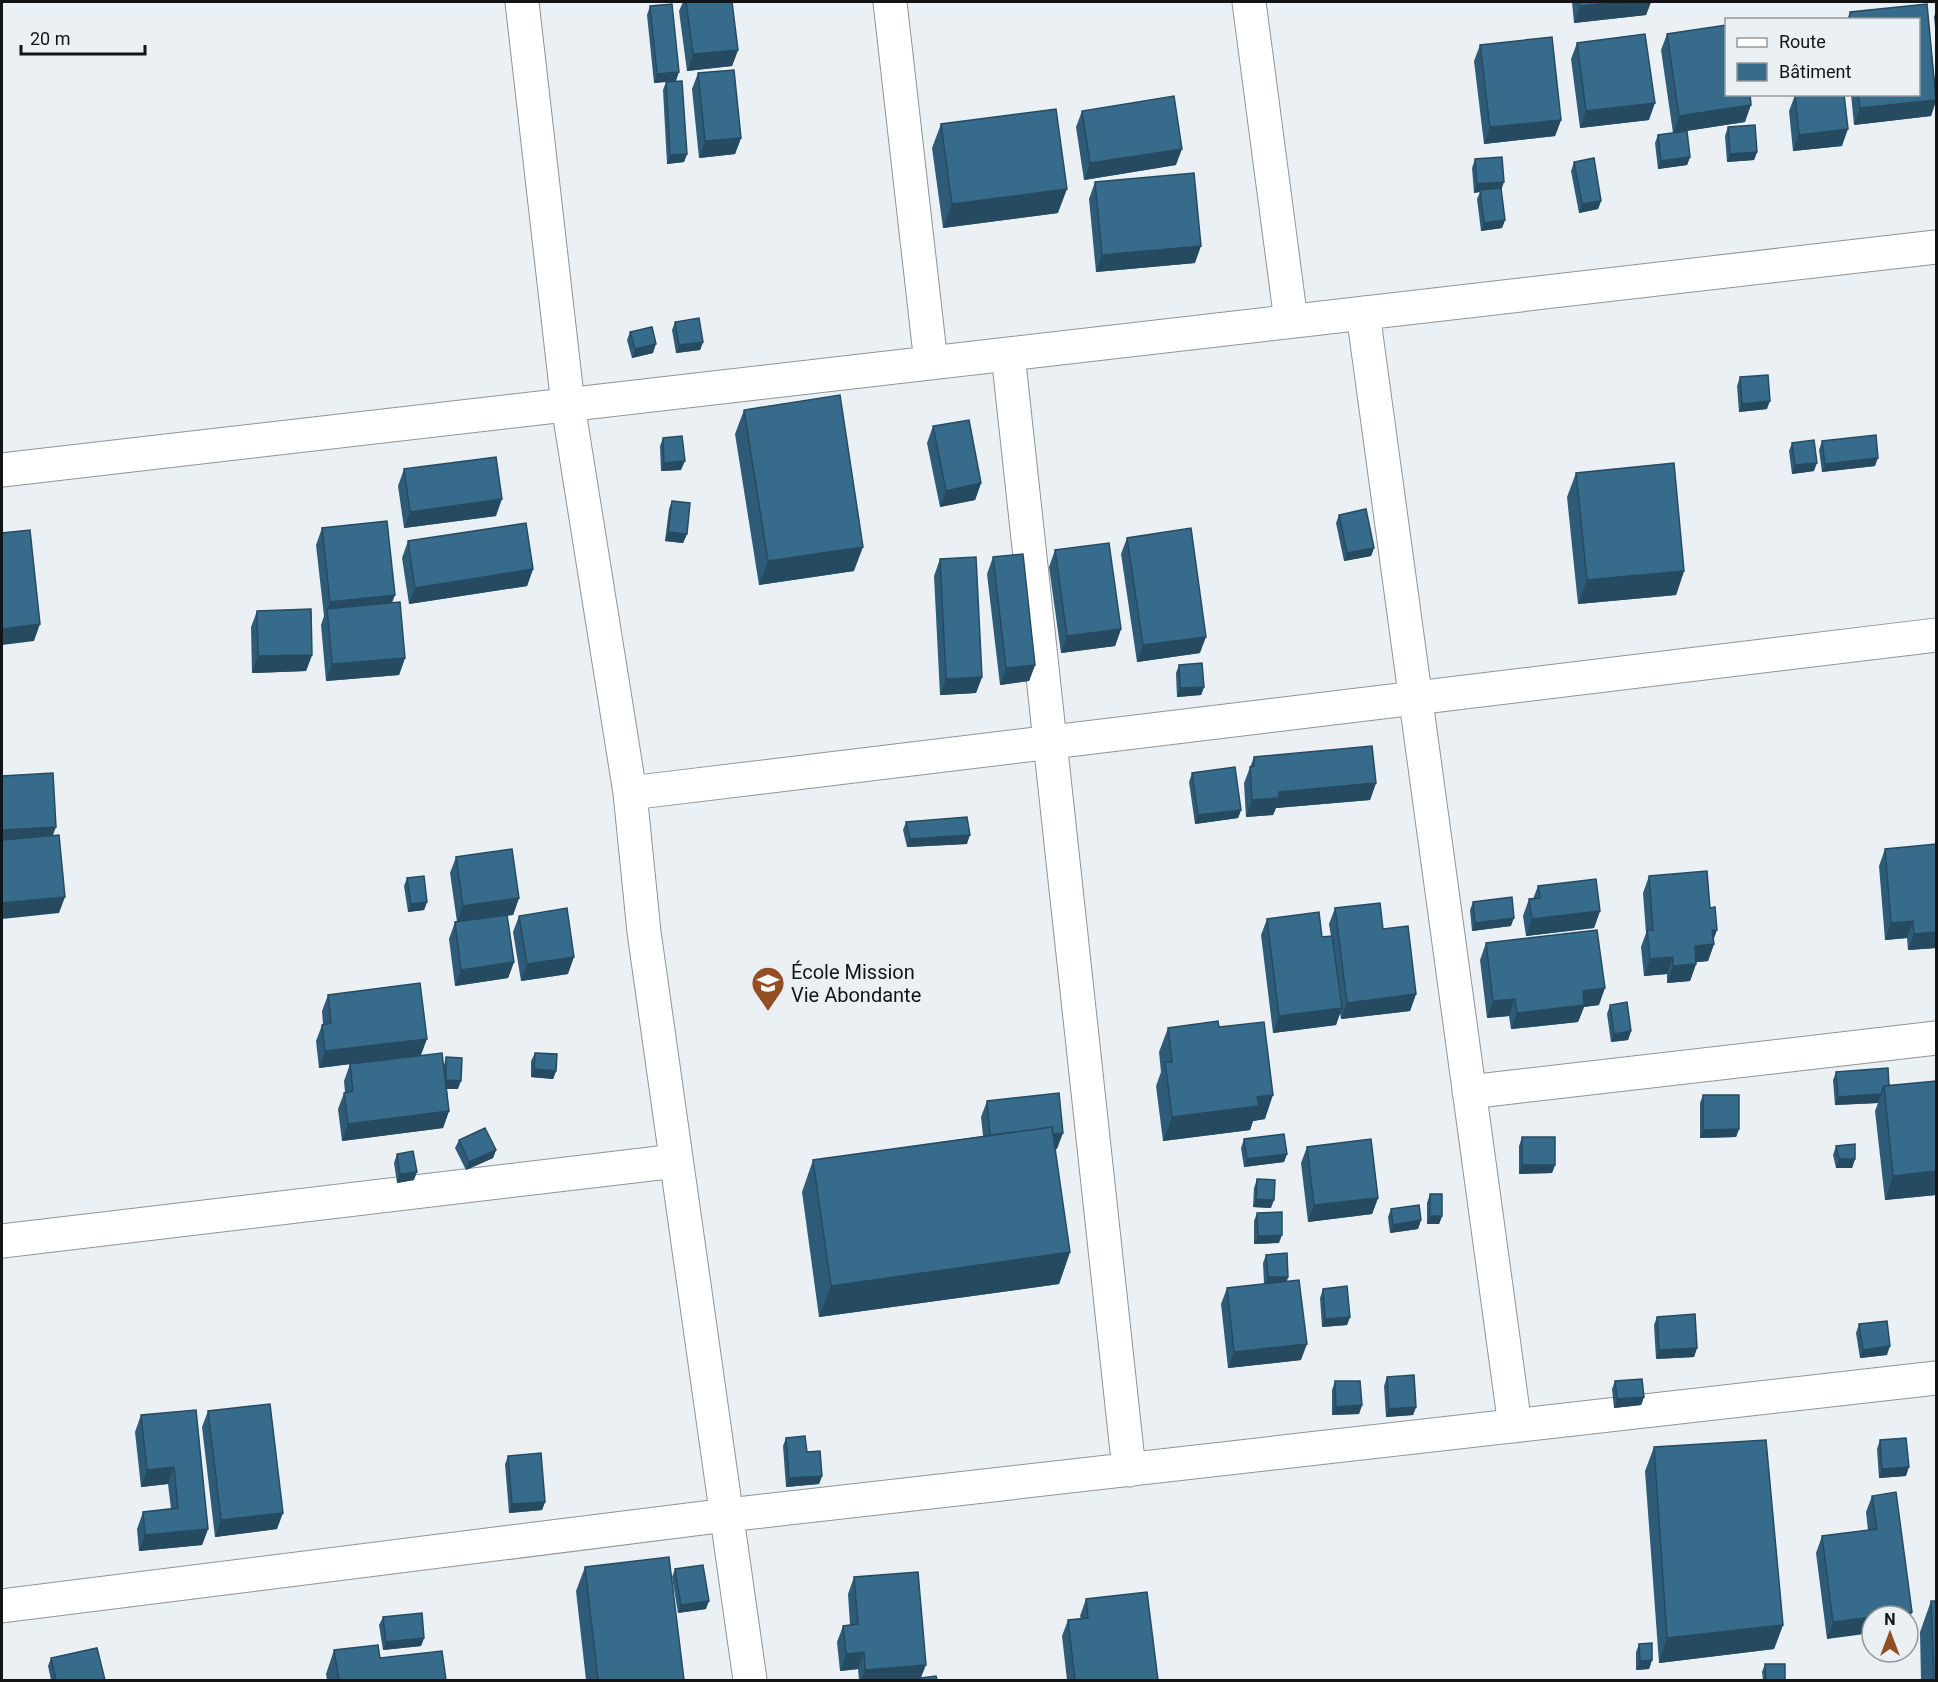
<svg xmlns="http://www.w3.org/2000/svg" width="1938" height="1682" font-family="Roboto,sans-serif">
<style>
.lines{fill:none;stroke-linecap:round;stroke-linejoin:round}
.minor-casing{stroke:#8e9498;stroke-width:35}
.minor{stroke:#fff;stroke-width:33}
.wall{fill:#2e5c78}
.shaded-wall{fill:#264b61}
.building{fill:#366b8b;stroke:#264b61;stroke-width:1.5}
.labels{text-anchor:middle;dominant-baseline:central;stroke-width:4.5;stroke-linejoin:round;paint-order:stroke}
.poi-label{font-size:20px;fill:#121415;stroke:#eaf0f4;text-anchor:start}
</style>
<rect width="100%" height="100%" fill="#eaf0f4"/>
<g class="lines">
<defs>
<path id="minor" d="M522,2L568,405L630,793L644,932L750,1680
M890,2L931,363
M1249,2L1291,321
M1363,313L1515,1426
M1008,354L1129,1470
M2,470L1936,247
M630,793L1936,635
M1469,1092L1936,1038
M2,1241L676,1161
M2,1606L727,1515L1936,1378"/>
</defs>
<use href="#minor" class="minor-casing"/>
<use href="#minor" class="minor"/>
</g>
<path class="wall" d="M683,2H732L738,50L732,66L687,71L679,11Z
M1572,2H1651L1646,15L1574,23Z
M1927,4L1936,94V101L1931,116L1854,125L1851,94H1918V20H1847L1850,12Z
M650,6L676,81L654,83L647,15Z
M1936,11V37L1934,17Z
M1667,34L1745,122L1673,133L1661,50Z
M1577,43L1649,120L1580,128L1571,59Z
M1480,45L1561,120L1555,136L1484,144L1474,61Z
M698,73L741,138L735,154L699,158L692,89Z
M666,82L687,154L684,162L667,164L663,90Z
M1795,95L1842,146L1793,151L1789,111Z
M1082,111L1176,165L1084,180L1076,127Z
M941,124L1058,213L943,228L932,148Z
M1728,127L1757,152L1754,160L1727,162L1725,136Z
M1658,135L1690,157L1687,165L1658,169L1655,143Z
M1475,159L1501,190L1505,220L1502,228L1481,231L1477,199L1480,192L1474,193L1472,168Z
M1574,162L1601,201L1598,209L1579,213L1571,171Z
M1095,182L1195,263L1096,272L1089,199Z
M675,322L703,342L700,350L676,353L672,330Z
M630,332L653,353L632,358L627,340Z
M1740,377L1767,409L1739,412L1737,386Z
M744,410L854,571L759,585L735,434Z
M933,426L981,483L975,500L940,507L927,443Z
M663,438L681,470L661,471L660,446Z
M1822,441L1875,466L1822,472L1819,450Z
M1792,443L1814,471L1792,474L1789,451Z
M404,469L496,516L404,528L398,486Z
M1576,473L1684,571L1676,595L1578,604L1567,497Z
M672,501L687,534L683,543L665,541L669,509Z
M1339,515L1374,548L1371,556L1344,561L1336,523Z
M322,528L392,603L405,658L399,675L326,681L321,625L324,616L316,545Z
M1127,538L1200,653L1137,662L1121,554Z
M408,541L533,569L527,586L409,604L402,558Z
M1055,550L1121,629L1115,646L1061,653L1049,567Z
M993,557L1035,665L1029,681L1000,685L987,574Z
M940,559L982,677L976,693L940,695L934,576Z
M257,611L312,655L306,671L252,673L251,627Z
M1179,665L1204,687L1201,695L1177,697L1176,673Z
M1254,757L1376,783L1370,800L1276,808L1273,815L1246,817L1244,783Z
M1192,773L1241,810L1238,818L1195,824L1189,782Z
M906,822L967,844L907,847L903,830Z
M1885,849L1936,948L1908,950L1907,938L1885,940L1879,866Z
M456,857L519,898L513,915H507L514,962L508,978L455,986L449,939L455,922H457L450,873Z
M1649,876L1713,940L1714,944L1708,961L1696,962V964L1690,981L1667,983V974L1644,976L1641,947L1646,933L1643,893Z
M407,878L427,902L424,910L408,912L404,886Z
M1538,886L1600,911L1594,928L1526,936L1523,916L1529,899H1533Z
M1473,902L1511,926L1472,931L1470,910Z
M1335,908L1383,929L1416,994L1410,1011L1341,1019L1340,1013L1336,1025L1273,1033L1261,935L1267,919L1322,937L1331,936L1329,924Z
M519,916L568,974L521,981L513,932Z
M1486,943L1599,1005L1584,1007L1578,1022L1511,1029L1509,1016L1487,1018L1480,960Z
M328,995L421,1055L444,1065L446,1057L458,1089H447L449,1111L443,1128L342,1141L338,1109L344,1093L345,1092L344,1081L350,1064L406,1057L319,1068L316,1041L322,1025L323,1024L322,1011Z
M1610,1005L1631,1031L1628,1040L1611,1042L1607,1014Z
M1219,1027L1265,1119L1253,1121L1250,1130L1163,1141L1156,1086L1161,1072L1159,1052L1168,1028Z
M535,1053L556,1071L553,1079L531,1077V1061Z
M1836,1072L1889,1086L1936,1081V1195L1885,1200L1875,1111L1878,1103L1835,1105L1833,1080Z
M1703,1095L1739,1129L1736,1137L1700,1138V1103Z
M987,1101L1057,1149H1055L1070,1252L1059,1284L819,1317L802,1192L813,1160L983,1136L981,1117Z
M1522,1137L1555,1165L1552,1173L1519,1174V1146Z
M1244,1139L1287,1154L1284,1162L1244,1167L1241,1148Z
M459,1140L496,1150L493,1158L466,1170L455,1148Z
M1836,1146L1855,1159L1852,1168H1836L1833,1155Z
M1307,1147L1378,1198L1372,1214L1308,1222L1301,1163Z
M397,1154L414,1180L397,1183L394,1163Z
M1257,1179L1271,1208L1253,1207L1254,1188Z
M1430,1194L1442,1216L1439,1224H1427V1203Z
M1391,1209L1421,1220L1418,1229L1390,1233L1388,1217Z
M1257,1213L1279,1243L1254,1244V1221Z
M1266,1255L1288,1277L1287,1281L1301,1360L1228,1368L1221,1304L1227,1288L1264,1284L1263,1263Z
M1323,1289L1350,1317L1347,1325L1322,1327L1320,1298Z
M1657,1317L1697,1348L1694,1357L1656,1359L1654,1325Z
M1859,1324L1887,1355L1860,1358L1856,1333Z
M1387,1377L1416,1407L1413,1415L1386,1417L1384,1386Z
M1335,1381L1362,1405L1359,1414L1332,1415V1390Z
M1615,1381L1644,1397L1641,1405L1614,1408L1612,1389Z
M196,1410L208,1529L202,1545L139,1551L137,1529L143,1512L171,1509L168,1484L141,1487L135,1432L141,1415Z
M208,1411L277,1529L215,1537L202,1427Z
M786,1438L807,1452L822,1476L819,1484L786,1487L783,1446Z
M1880,1440L1906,1476L1879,1478L1877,1449Z
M1654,1447L1783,1625L1774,1649L1659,1663L1645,1471Z
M508,1456L545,1502L542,1510L509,1513L505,1464Z
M1872,1496L1912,1612L1908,1622V1616L1827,1639L1816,1553L1822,1536L1868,1530L1866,1512Z
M585,1567L684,1680H586L576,1591Z
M675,1569L706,1609L678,1613L672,1577Z
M854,1577L921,1678L937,1680H859L858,1669L840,1671L837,1642L843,1626L850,1625L848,1594Z
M1086,1599L1158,1680H1067L1062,1636L1068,1620L1081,1619L1080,1616Z
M1931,1601L1936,1680H1921L1920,1632Z
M383,1617L424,1638L421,1646L383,1650L379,1625Z
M1639,1644L1652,1660L1649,1669L1636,1670V1652Z
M334,1650L446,1680H327L326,1674Z
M51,1658L105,1680H51L48,1666Z
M1765,1664L1785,1680H1763L1762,1672Z"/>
<path class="shaded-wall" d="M1622,2H1651L1646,15L1574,23L1580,6Z
M738,50L732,66L687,71L693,54Z
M679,72L676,81L654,83L657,74Z
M1936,100L1931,116L1854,125L1860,108Z
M1655,103L1649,120L1580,128L1586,111Z
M1751,105L1745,122L1673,133L1679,116Z
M1561,120L1555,136L1484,144L1490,127Z
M1848,129L1842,146L1793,151L1799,135Z
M741,138L735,154L699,158L705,141Z
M1182,149L1176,165L1084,180L1090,163Z
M1757,152L1754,160L1727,162L1730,154Z
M687,154L684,162L667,164L670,155Z
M1690,157L1687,165L1658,169L1661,161Z
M1504,182L1501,191L1480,190L1479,192L1474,193L1477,184Z
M1067,189L1058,213L943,228L952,204Z
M1601,201L1598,209L1579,213L1582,204Z
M1505,220L1502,228L1481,231L1484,223Z
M1201,246L1195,263L1096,272L1102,255Z
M703,342L700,350L676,353L679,345Z
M656,344L653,353L632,358L635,349Z
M1770,401L1767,409L1739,412L1742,404Z
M1878,458L1875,466L1822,472L1825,464Z
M685,461L681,470L661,471L664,463Z
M1817,463L1814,471L1792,474L1795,465Z
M981,483L975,500L940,507L946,491Z
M502,499L496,516L404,528L410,512Z
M668,532L687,534L683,543L665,541Z
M863,547L854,571L759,585L768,561Z
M1374,548L1371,556L1344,561L1347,553Z
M533,569L527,586L409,604L415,588Z
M1684,571L1676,595L1578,604L1587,580Z
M395,595L389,611H327L330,602Z
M40,624L34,641L2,645V629Z
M1121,629L1115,646L1061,653L1067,636Z
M1206,637L1200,653L1137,662L1143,645Z
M312,655L306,671L252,673L258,656Z
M405,658L399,675L326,681L332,664Z
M1035,665L1029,681L1000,685L1006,668Z
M982,677L976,693L940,695L946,679Z
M1204,687L1201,695L1177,697L1180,688Z
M1376,783L1370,800L1276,808L1273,815L1246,817L1252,800L1279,792Z
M1241,810L1238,818L1195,824L1198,815Z
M56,827L50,843L2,846V830Z
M970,835L967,844L907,847L910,839Z
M65,897L59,913L2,919V903Z
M519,898L513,915L457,922L463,906Z
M427,902L424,910L408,912L411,904Z
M1600,911L1594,928L1526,936L1532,919Z
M1514,918L1511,926L1472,931L1475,923Z
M1913,921L1907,938L1885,940L1891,923Z
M1712,930H1717L1712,944H1714L1708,961L1689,963L1695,946Z
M1936,932V948L1908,950L1914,934Z
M574,957L568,974L521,981L527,964Z
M1673,957L1667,974L1644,976L1650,959Z
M514,962L508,978L455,986L461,970Z
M1696,964L1690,981L1667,983L1673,966Z
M1605,988L1599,1005L1584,1007L1578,1022L1511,1029L1517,1013L1583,991Z
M1416,994L1410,1011L1341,1019L1347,1003Z
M1515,999L1509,1016L1487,1018L1493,1001Z
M1342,1008L1336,1025L1273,1033L1279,1016Z
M1631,1031L1628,1040L1611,1042L1614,1034Z
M427,1039L421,1055L319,1068L325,1051Z
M534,1069L556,1071L553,1079L531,1077Z
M446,1080L461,1081L458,1089H443Z
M1881,1094L1878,1103L1835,1105L1838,1097Z
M1273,1095L1265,1119L1253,1121L1250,1130L1163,1141L1172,1117L1257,1097Z
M449,1111L443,1128L342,1141L348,1124Z
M1739,1129L1736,1137L1700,1138L1703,1130Z
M1063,1133L1057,1149L985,1157L991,1140Z
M496,1150L493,1158L466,1170L469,1162Z
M1287,1154L1284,1162L1244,1167L1247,1159Z
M1839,1159H1855L1852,1168H1836Z
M1522,1165H1555L1552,1173L1519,1174Z
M1936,1171V1195L1885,1200L1893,1176Z
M417,1172L414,1180L397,1183L400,1174Z
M1378,1198L1372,1214L1308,1222L1314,1205Z
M1256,1199L1274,1200L1271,1208L1253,1207Z
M1430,1216H1442L1439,1224H1427Z
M1421,1220L1418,1229L1390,1233L1393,1225Z
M1282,1235L1279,1243L1254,1244L1258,1236Z
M1070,1252L1059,1284L819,1317L831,1286Z
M1268,1277H1288L1285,1285L1265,1286Z
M1350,1317L1347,1325L1322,1327L1325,1319Z
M1307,1344L1301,1360L1228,1368L1234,1352Z
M1890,1346L1887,1355L1860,1358L1863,1350Z
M1697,1348L1694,1357L1656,1359L1659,1350Z
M1644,1397L1641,1405L1614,1408L1617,1399Z
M1362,1405L1359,1414L1332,1415L1336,1407Z
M1416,1407L1413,1415L1386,1417L1389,1409Z
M174,1467L168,1484L141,1487L147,1470Z
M1909,1467L1906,1476L1879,1478L1882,1469Z
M822,1476L819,1484L786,1487L789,1478Z
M545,1502L542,1510L509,1513L512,1504Z
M283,1513L277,1529L215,1537L221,1520Z
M208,1529L202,1545L139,1551L145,1535Z
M709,1601L706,1609L678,1613L681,1605Z
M1912,1612L1908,1622V1616H1882Z
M1872,1617V1633L1827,1639L1833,1622Z
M1783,1625L1774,1649L1659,1663L1667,1638Z
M424,1638L421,1646L383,1650L386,1642Z
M864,1652L858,1669L840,1671L846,1654Z
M1652,1660L1649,1669L1636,1670L1640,1661Z
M926,1665L920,1680H861L865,1670Z"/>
<path class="building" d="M686,2H732L738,50L693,54Z
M1579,2H1622L1580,6Z
M672,4L679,72L657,74L650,6Z
M1927,4L1936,100L1860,108L1858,94H1918V20H1850V12Z
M1726,25V94H1750L1751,105L1679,116L1667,34Z
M1645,34L1655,103L1586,111L1577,43Z
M1552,37L1561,120L1490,127L1480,45Z
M734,70L741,138L705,141L698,73Z
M682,81L687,154L670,155L666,82Z
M1799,94H1844L1848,129L1799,135L1795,95Z
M1174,96L1182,149L1090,163L1082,111Z
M1056,109L1067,189L952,204L941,124Z
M1755,125L1757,152L1730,154L1728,127Z
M1687,131L1690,157L1661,161L1658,135Z
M1502,157L1504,182L1477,184L1475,159Z
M1594,158L1601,201L1582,204L1574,162Z
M1194,173L1201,246L1102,255L1095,182Z
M1501,188L1505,220L1484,223L1480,190Z
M699,318L703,342L679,345L675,322Z
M652,327L656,344L635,349L630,332Z
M1768,375L1770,401L1742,404L1740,377Z
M840,395L863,547L768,561L744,410Z
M969,420L981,483L946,491L933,426Z
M1876,435L1878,458L1825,464L1822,441Z
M682,436L685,461L664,463L663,438Z
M1814,440L1817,463L1795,465L1792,443Z
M496,457L502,499L410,512L404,469Z
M1674,463L1684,571L1587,580L1576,473Z
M672,501L690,503L687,534L668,532Z
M1366,509L1374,548L1347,553L1339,515Z
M387,521L395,595L330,602L322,528Z
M526,523L533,569L415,588L408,541Z
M1191,528L1206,637L1143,645L1127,538Z
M30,530L40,624L2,629V533Z
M1109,543L1121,629L1067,636L1055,550Z
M1023,554L1035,665L1006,668L993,557Z
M976,557L982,677L946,679L940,559Z
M400,602L405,658L332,664L327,609Z
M311,609L312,655L258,656L257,611Z
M1202,663L1204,687L1180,688L1179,665Z
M1372,746L1376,783L1279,792V798L1252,800L1250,767L1254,766V757Z
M1235,767L1241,810L1198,815L1192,773Z
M53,773L56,827L2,830V776Z
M967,817L970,835L910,839L906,822Z
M59,835L65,897L2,903V840Z
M1936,844V932L1914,934L1913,921L1891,923L1885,849Z
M512,849L519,898L463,906L456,857Z
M1707,871L1710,908L1715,907L1717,930H1712L1714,944L1695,946L1696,964L1673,966V957L1650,959L1647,930H1653L1649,876Z
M424,876L427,902L411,904L407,878Z
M1596,879L1600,911L1532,919L1529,899L1540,898L1538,886Z
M1512,897L1514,918L1475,923L1473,902Z
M1380,903L1383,929L1408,926L1416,994L1347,1003L1335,908Z
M567,908L574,957L527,964L519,916Z
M1319,912L1322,937L1332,936L1342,1008L1279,1016L1267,919Z
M507,915L514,962L461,970L455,922Z
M1597,930L1605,988L1583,991L1584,1005L1517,1013L1515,999L1493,1001L1486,943Z
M420,983L427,1039L325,1051L322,1025L331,1023L328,995Z
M1627,1002L1631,1031L1614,1034L1610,1005Z
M1218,1021L1219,1027L1264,1022L1273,1095L1257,1097L1259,1106L1172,1117L1165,1062H1172L1168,1028Z
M442,1053L449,1111L348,1124L344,1093L353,1091L350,1064Z
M535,1053L557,1054L556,1071L534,1069Z
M446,1057L462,1058L461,1081L446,1080Z
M1888,1068L1889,1086H1884L1881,1094L1838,1097L1836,1072Z
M1936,1081V1171L1893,1176L1884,1086Z
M1059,1093L1063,1133L1053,1134L1052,1127L990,1135L987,1101Z
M1703,1095H1739V1129L1703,1130Z
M1052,1127L1070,1252L831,1286L813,1160Z
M485,1128L496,1150L469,1162L459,1140Z
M1284,1134L1287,1154L1247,1159L1244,1139Z
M1522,1137H1555V1165H1522Z
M1371,1139L1378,1198L1314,1205L1307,1147Z
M1855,1144V1159H1839L1836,1146Z
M413,1151L417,1172L400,1174L397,1154Z
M1257,1179L1275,1180L1274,1200L1256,1199Z
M1430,1194H1442V1216H1430Z
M1419,1205L1421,1220L1393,1225L1391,1209Z
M1282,1212V1235L1258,1236L1257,1213Z
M1287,1253L1288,1277H1268L1266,1255Z
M1299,1280L1307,1344L1234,1352L1227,1288Z
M1347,1286L1350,1317L1325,1319L1323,1289Z
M1695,1314L1697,1348L1659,1350L1657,1317Z
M1887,1321L1890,1346L1863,1350L1859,1324Z
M1414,1375L1416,1407L1389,1409L1387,1377Z
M1642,1379L1644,1397L1617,1399L1615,1381Z
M1335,1381H1360L1362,1405L1336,1407Z
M270,1404L283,1513L221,1520L208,1411Z
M196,1410L208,1529L145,1535L143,1512L178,1508L174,1467L147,1470L141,1415Z
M805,1436L807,1452L820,1451L822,1476L789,1478L786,1438Z
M1906,1438L1909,1467L1882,1469L1880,1440Z
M1766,1440L1783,1625L1667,1638L1654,1447Z
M541,1453L545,1502L512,1504L508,1456Z
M1896,1492L1912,1612L1882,1616H1872V1617L1833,1622L1822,1536L1877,1529L1872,1496Z
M669,1557L684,1680H598L585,1567Z
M703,1565L709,1601L681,1605L675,1569Z
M918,1572L926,1665L865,1670L864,1652L846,1654L843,1626L858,1624L854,1577Z
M1147,1592L1158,1680H1075L1068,1620L1088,1618L1086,1599Z
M1931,1601H1936V1680H1934Z
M422,1613L424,1638L386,1642L383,1617Z
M1652,1643V1660L1640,1661L1639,1644Z
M378,1645L380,1658L442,1651L446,1680H339L334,1650Z
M97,1648L105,1680H56L51,1658Z
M1765,1664H1785V1680H1766Z
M936,1676L937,1680H904Z"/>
<defs>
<symbol id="school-pin" viewBox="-11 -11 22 30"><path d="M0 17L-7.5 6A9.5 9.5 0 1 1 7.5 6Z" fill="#944e24" stroke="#eaf0f4"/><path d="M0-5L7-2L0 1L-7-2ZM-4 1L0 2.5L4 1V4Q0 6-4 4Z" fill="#fff"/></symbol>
</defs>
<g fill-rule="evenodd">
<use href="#school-pin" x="749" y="964" width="38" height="52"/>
</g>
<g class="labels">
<g class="poi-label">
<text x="791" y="972">École Mission<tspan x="791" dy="23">Vie Abondante</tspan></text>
</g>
</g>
<rect width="1938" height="1682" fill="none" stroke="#121415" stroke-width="6"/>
<rect x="1725" y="18" width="195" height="78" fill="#eaf0f4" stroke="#94989b" stroke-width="1.5"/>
<rect x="1737" y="38" width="30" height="9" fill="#ffffff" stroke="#94989b" stroke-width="1.5"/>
<text x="1779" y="48" font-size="18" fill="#121415">Route</text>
<rect x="1737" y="63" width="30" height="18" fill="#366b8b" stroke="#94989b" stroke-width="1.5"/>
<text x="1779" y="78" font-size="18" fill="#121415">Bâtiment</text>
<g transform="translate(1890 1634)"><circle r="28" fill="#eaf0f4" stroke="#94989b" stroke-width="1.5"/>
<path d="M0-4.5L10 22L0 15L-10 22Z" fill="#944e24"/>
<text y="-9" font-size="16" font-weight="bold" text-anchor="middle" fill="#121415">N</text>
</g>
<path d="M21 45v9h124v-9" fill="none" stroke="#121415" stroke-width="3"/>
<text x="30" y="45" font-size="18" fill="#121415" stroke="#eaf0f4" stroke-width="4.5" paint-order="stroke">20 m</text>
</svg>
